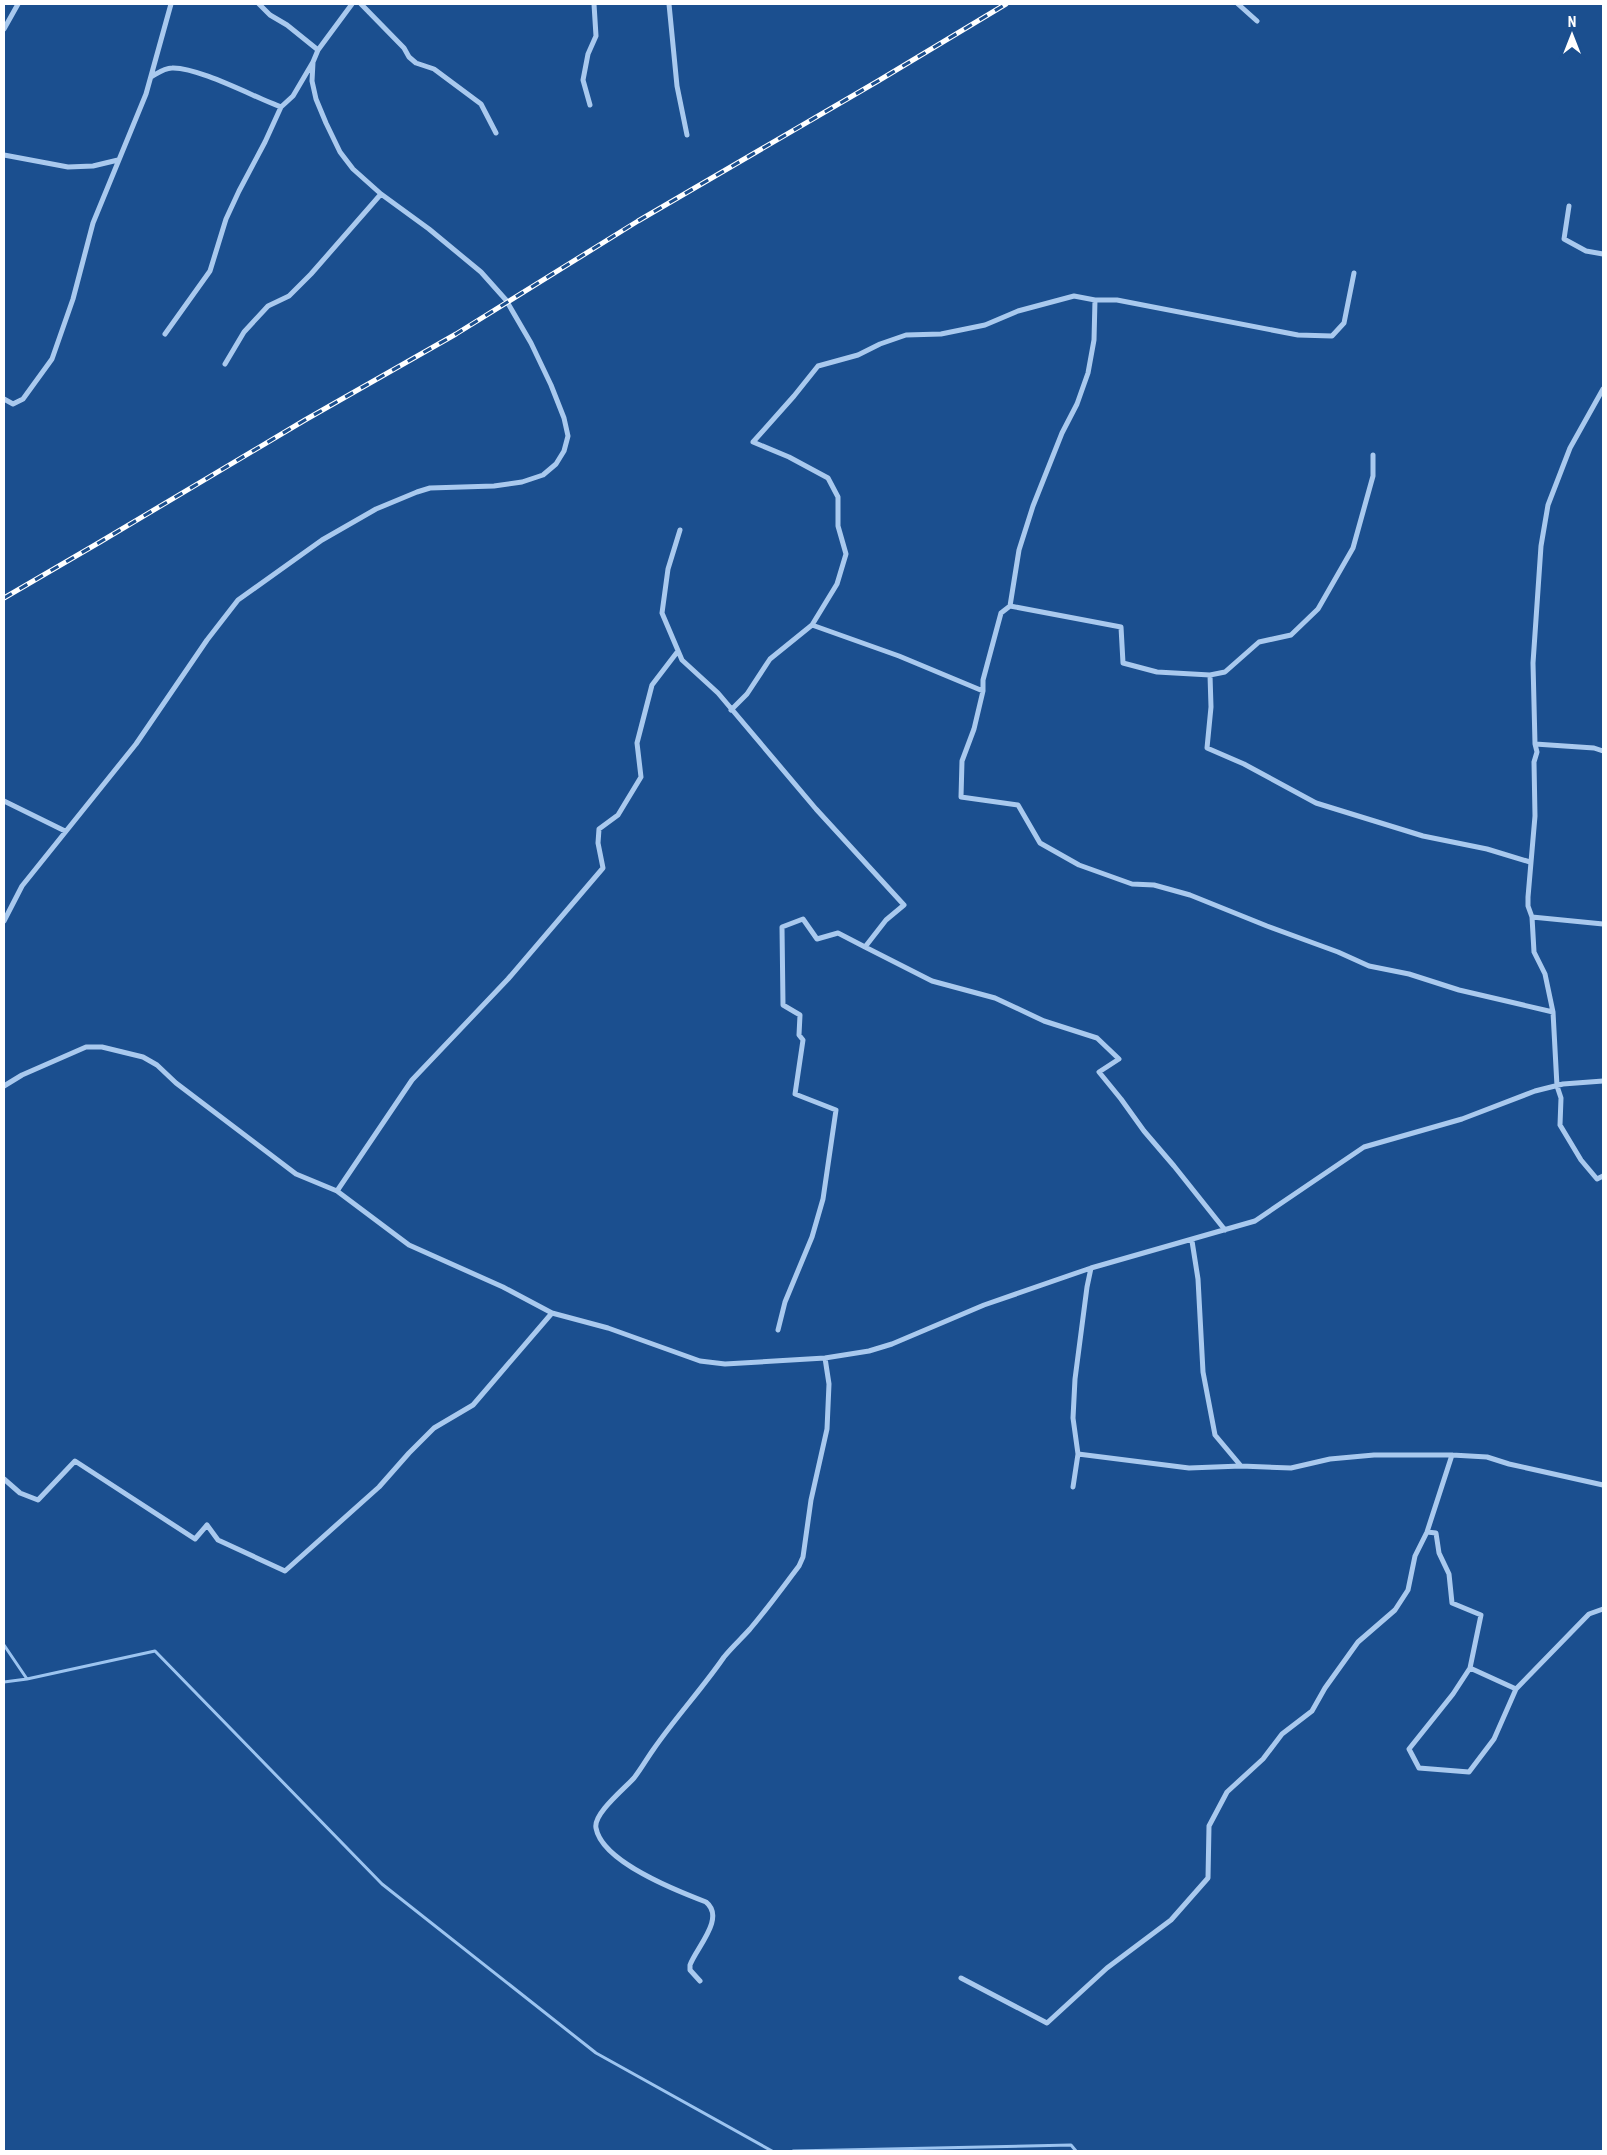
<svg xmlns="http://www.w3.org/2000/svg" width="1607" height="2155" font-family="'Roboto Condensed',sans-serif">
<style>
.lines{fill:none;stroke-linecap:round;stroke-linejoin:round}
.stream{stroke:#9cc4f0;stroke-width:3}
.street{stroke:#a9c9ee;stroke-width:5}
.rail-casing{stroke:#fff;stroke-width:5}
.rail{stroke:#1b4f8f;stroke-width:3;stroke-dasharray:9;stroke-linecap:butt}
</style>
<rect width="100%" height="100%" fill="#1b4f8f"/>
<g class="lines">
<path class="stream" d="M4,1645L27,1679
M4,1682L27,1679L155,1651L382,1884L596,2053L772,2151
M793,2151L1071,2145L1076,2151"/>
<path class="street" d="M259,4L270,15L287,25L318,50
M361,4L404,48L409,57L416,63L434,69L481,104L496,133
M669,4L677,86L687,135
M1238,4L1257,21
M4,29L18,4
M151,77C158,73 164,68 172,68C198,67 254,97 281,107
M590,105L583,80L588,54L596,36L594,4
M4,155L68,167L93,166L118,160
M1569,206L1564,239L1586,251L1603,254
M165,334L210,271L226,219L239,191L265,142L281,107L293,96L313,62
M225,364L244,332L268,306L289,296L311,274L381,194
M1603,389L1570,448L1548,505L1541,546L1533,663L1535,744L1537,752L1534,762L1535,816L1528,897V906L1532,917L1534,952L1545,974L1553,1012L1557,1086L1561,1098L1560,1125L1581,1160L1597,1179L1603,1176
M4,399L13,404L23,399L52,359L73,299L93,223L146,94L171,4
M680,530L668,569L662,613L682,660L718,693L816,809L904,905L886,920L865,947L838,933L817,939L803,919L782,927L783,1005L800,1015L799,1035L803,1040L795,1094L836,1110L823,1199L812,1237L785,1302L778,1330
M1010,606L1019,550L1033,506L1062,433L1077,404L1088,373L1094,340L1095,300
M812,625L837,584L846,554L838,526V497L828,478L789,457L753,442L794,396L818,366L858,355L880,344L906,335L941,334L985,325L1018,311L1074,296L1095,300H1117L1298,335L1332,336L1344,323L1354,273
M1210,675L1225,672L1259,642L1291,635L1318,609L1353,548L1373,476V455
M731,710L747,694L770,659L812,625L899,656L983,691
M1535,744L1594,748L1603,751
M4,801L65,831
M1530,862L1487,849L1423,836L1316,803L1244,764L1207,748L1211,707L1210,675L1157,672L1123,663L1121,627L1010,606L1001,613L983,680V691L974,729L962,761L961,797L1018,805L1040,843L1079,865L1132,884L1154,885L1190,895L1267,926L1338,952L1369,966L1409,974L1459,990L1553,1012
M1532,917L1603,924
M4,921L22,886L136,744L207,640L238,600L322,540L376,509L417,492L430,488L494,486L522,482L543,475L556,464L564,451L568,436L564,418L551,385L531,343L506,300L481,272L429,229L381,194L353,169L340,152L326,123L316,99L312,81L313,62L318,50L352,4
M865,947L932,981L995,998L1044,1021L1097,1038L1119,1059L1099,1072L1121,1099L1144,1131L1174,1166L1225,1230
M4,1086L22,1075L86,1047H102L143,1057L157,1065L176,1083L296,1174L337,1191L409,1245L503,1287L552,1313L608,1328L700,1361L725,1364L825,1358L869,1351L892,1344L984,1305L1091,1268L1255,1221L1364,1147L1462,1119L1535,1091L1563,1084L1603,1081
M337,1191L412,1080L508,979L603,868L598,843L599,829L618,815L641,777L637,743L652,685L678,651
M1192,1241L1198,1279L1203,1372L1215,1435L1241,1466L1291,1468L1330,1459L1374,1455H1452L1487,1457L1509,1464L1603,1485
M1078,1454L1189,1468L1241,1466
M4,1479L20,1493L38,1500L75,1461L195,1539L207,1525L218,1540L285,1571L379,1487L409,1453L434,1428L473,1405L552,1313
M1073,1487L1078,1454L1073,1418L1075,1379L1087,1287L1091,1268
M1427,1532L1436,1533L1439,1553L1449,1574L1452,1603L1481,1615L1470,1668L1516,1689L1589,1614L1603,1609
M1470,1668L1453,1694L1409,1749L1419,1768L1469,1772L1494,1739L1516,1689
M961,1978L1047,2023L1107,1968L1171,1920L1208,1878L1209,1826L1227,1792L1263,1759L1282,1734L1312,1711L1325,1688L1358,1642L1395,1610L1408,1590L1415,1556L1427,1532L1452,1455
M700,1981L690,1970V1965C696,1948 726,1918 706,1902C677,1891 602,1862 596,1828C593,1814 624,1789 634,1778C641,1769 646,1760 653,1750C675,1718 702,1689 724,1657C732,1647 742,1638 750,1629C767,1609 783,1587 799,1566L803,1557L811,1500L827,1429L829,1384L825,1358"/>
<defs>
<path id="rail" d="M4,598L100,542L305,420L456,334L638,221L878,81L1006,4"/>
</defs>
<use href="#rail" class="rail-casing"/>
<use href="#rail" class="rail"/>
</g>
<rect width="1607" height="2155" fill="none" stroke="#ffffff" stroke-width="10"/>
<g transform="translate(1572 35)" stroke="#1b4f8f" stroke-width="4" paint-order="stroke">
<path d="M0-4L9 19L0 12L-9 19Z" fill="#ffffff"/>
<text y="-8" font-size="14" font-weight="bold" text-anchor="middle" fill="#ffffff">N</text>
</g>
</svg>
